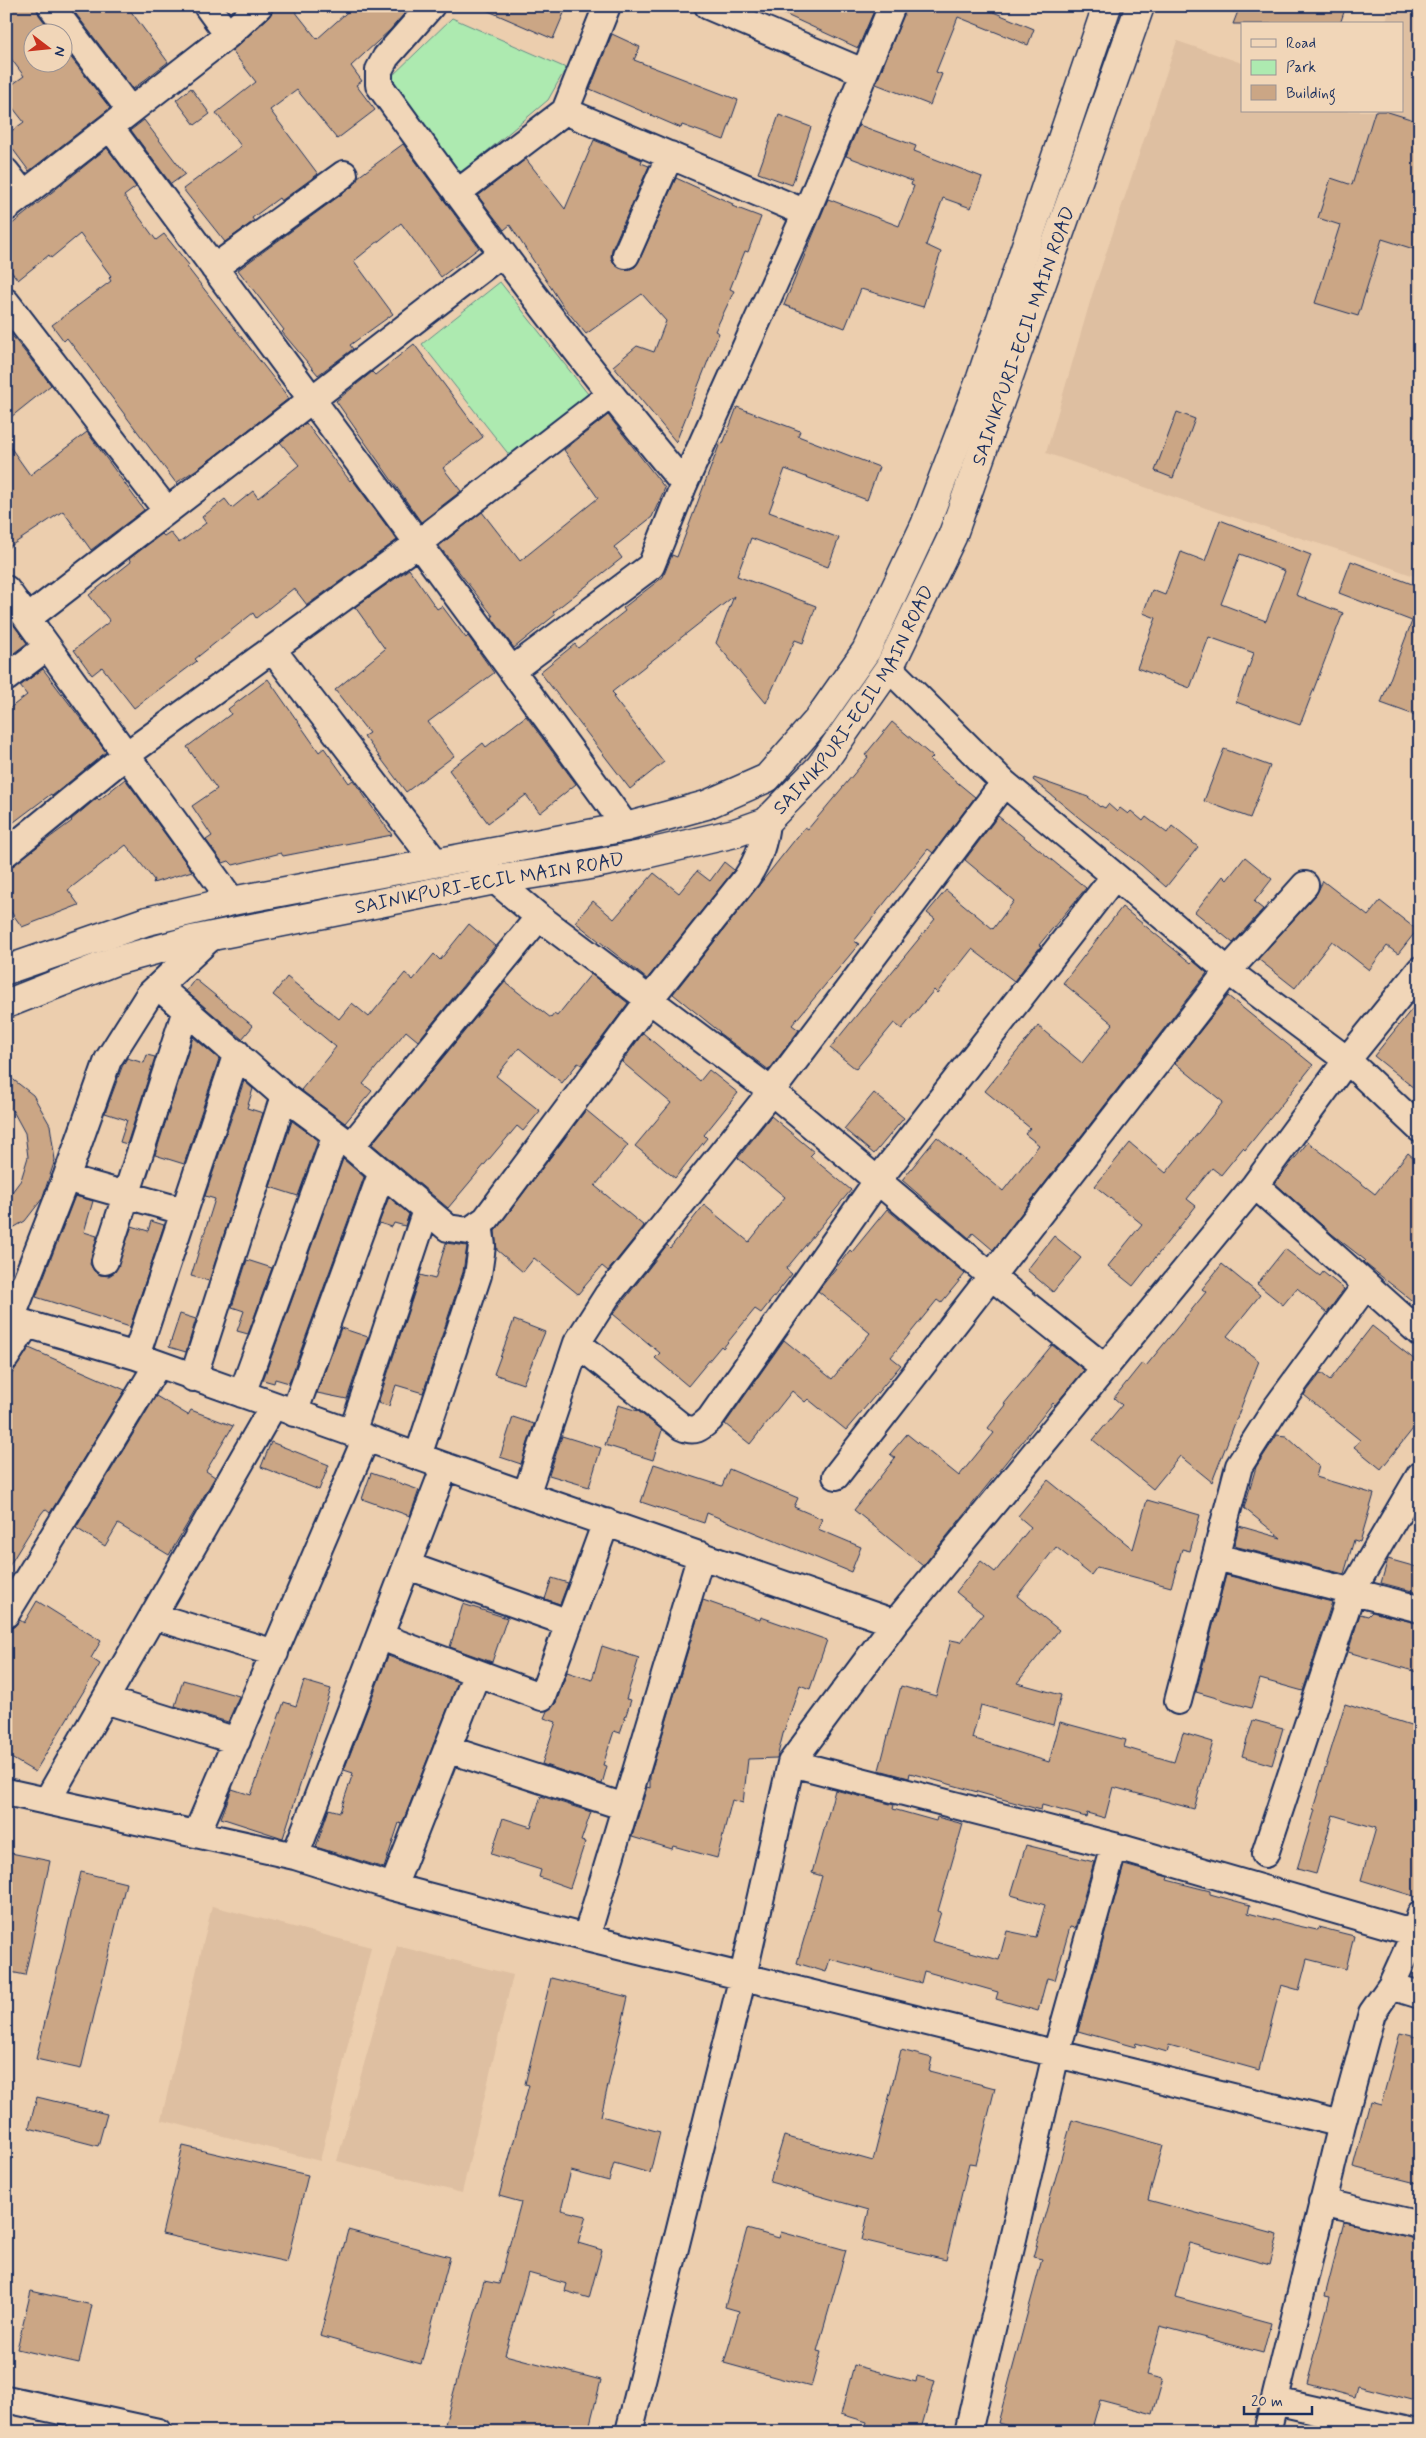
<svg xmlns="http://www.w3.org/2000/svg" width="1426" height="2438" font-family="Mynerve,sans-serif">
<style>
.built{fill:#debfa1}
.green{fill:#adeab0;stroke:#648c87}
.building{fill:#cba685;stroke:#1b2f5e;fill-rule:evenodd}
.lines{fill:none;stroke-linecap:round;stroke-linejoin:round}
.street-casing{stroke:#1b2f5e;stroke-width:30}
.secondary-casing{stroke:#1b2f5e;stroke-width:31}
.street{stroke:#f1d6b8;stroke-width:26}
.secondary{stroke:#f1d6b8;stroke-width:28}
.labels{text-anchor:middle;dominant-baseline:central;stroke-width:4;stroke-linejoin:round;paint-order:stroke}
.street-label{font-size:19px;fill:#1b2f5e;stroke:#f1d6b8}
</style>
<rect width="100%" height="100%" fill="#ecceae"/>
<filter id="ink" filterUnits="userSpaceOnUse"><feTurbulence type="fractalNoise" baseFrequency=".02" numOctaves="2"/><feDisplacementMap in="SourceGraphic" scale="10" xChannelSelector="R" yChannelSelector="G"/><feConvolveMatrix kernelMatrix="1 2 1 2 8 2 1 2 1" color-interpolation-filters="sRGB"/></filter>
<g filter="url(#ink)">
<path class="built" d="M1391,6H1420V578L1349,553L1223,514L1046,453L1092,295L1177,41L1242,63V111H1402V24H1385Z
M212,1906L371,1947L320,2161L161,2120Z
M397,1946L513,1975L462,2193L337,2161Z"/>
<path class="green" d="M452,18L566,68L548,100L460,174L388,80Z
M500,282L588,394L510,456L422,344Z"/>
<path class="building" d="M6,6H36L39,15L52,32H32V62H62V46L110,108L29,171L6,140V135L24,122L6,99V89L24,76L6,52Z
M70,6H127L168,62L133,89Z
M274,6H291L317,39L354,6H411L390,30L351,66L362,81L356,85L375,110L337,139L297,90L270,110L318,174L281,201L279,198L252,218L254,221L225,242L183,189L241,146L216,113L256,82L232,51L269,17Z
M477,6H567L553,39Z
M767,6H876L858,48Z
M907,6H979L1034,29L1028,45L958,17L936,72L942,74L930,105L876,84Z
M1240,6H1346L1340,24H1233Z
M612,34L640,47L634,60L738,100L724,140L682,125L681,128L590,89Z
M191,88L210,114L195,125L176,100Z
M1375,111H1385L1420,122V251L1382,239L1358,316L1315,303L1340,225L1318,218L1331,178L1352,185Z
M779,115L811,127L792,185L758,173Z
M144,120L185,174L171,184L131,130Z
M859,125L916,146L914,151L982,177L971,208L943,198L926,245L941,252L923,307L861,289L845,328L784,305L828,199L899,226L914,186L911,185L912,181L846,156Z
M594,140L642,160L641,163L649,166L612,249L611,257L614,264L620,268L628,270L635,267L639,261L676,178L733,204L732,206L761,217L748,252L745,251L730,289L734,291L715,331L719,333L676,442L613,366L637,346L654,352L666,321L642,294L586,334L563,306L510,225L504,230L478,196L526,159L565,209Z
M403,144L479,248L441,277L401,223L354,261L393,314L350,345L353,349L318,375L282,332L284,330L238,270L353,186L358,177Z
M107,148L136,187L124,196L156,240L164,234L189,265L187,267L288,397V399L203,465L176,483L83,359L67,338L64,341L52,325L111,281L109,278L111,276L80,234L51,258L49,255L18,280L6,265V229Z
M6,328L51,385L6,421Z
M414,344L483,437L443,468L461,491L421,522L336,401L372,372L375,375Z
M737,407L800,431L798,436L879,467L867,500L785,469L769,512L839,538L828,567L751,538L737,576L816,606L803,643L795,640L766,703L716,643L734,596L612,692L615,695L613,697L664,762L630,789L540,672L575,644L578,648L625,611L623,608L663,577L672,555L677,557L720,443L723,444Z
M1177,412L1195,419L1173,478L1155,471Z
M608,415L665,488L652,517L614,547L622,558L553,612L555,615L514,648L492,618L493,616L439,546L482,512L520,561L598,498L564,450Z
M306,423L350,481L352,479L397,540L307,605L294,588L256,618L253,613L195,659L197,661L134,708L102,667L92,675L74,650L110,621L89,595L131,562L129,559L162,534L164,536L170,532L179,543L206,523L202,517L225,499L232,508L253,491L258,498L299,465L280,442Z
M87,432L144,510L91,550L63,511L6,549V441L30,475Z
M1220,520L1311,555L1296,595L1343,613L1300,725L1236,702L1254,653L1209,637L1190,688L1137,668L1156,618L1143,613L1152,590L1165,595L1181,552L1205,561ZM1240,554L1285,571L1266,621L1221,604Z
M1351,561L1420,587V717L1381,703L1412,621L1339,593Z
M409,569L437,609L442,606L466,638L468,636L494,673L428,722L454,756L406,792L364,736L369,733L335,690L385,649L355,607Z
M6,615L27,643L6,659Z
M43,669L106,752L52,796L51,794L6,828V711L27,695L20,686Z
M268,679L319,752L324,748L349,783L353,780L392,835L283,856L281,853L233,865L229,861L223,863L206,840L212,836L192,806L217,789L187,747L231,714L228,709Z
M526,716L576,784L540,813L526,795L488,823L449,770L483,743L486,747Z
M892,722L933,757L930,760L975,797L933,853L928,849L854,941L859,944L792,1025L799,1030L769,1070L719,1033L720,1032L673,994L805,827L808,829L868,757L865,755Z
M1224,749L1270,766L1250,818L1204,801Z
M1034,778L1088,797L1100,807L1101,806L1105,808L1108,804L1117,812L1120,808L1128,814L1131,811L1143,821L1146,817L1167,833L1172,826L1198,847L1166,887L1141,865L1083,821L1033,780Z
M125,779L192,871L153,883L154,880L126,845L68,890L79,905L22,927L6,905V870L72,821L71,820L97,798L99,800Z
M998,816L1086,888L1039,945L1041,946L1014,981L972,949L937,993L934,990L902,1029L894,1023L856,1069L830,1048L935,919L927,913L946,890L993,929L1014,901L965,860Z
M1245,857L1272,879L1254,902L1263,909L1233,943L1195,912L1223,876L1227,880Z
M724,862L734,870L647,979L575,922L593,901L614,919L654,873L679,893L697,871L710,881Z
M1323,881L1368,916L1380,901L1417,930L1398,954L1387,946L1369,970L1332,941L1295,988L1258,959L1316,895Z
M1122,907L1191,963L1193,961L1207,973L993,1250L973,1233L969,1238L902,1180L937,1137L1003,1191L1039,1145L1025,1134L1030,1128L985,1091L1038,1026L1082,1063L1113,1024L1063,983Z
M469,924L495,946L418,1041L406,1031L363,1084L372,1091L345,1123L301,1090L336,1047L273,995L287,977L339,1019L352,1003L369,1017L405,973L413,980L434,954L440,960Z
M591,974L628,1003L582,1065L578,1063L562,1083L519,1048L496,1076L540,1111L523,1131L517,1126L448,1208L372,1144L505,982L551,1018L554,1014L557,1016Z
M195,979L253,1026L242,1039L186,991Z
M1228,996L1313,1065L1245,1150L1243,1148L1221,1175L1212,1168L1187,1199L1196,1206L1133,1286L1108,1266L1142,1224L1095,1186L1130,1143L1166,1173L1223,1102L1175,1063Z
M1420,999V1093L1374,1056Z
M643,1033L700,1081L709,1070L738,1093L704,1135L707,1138L675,1178L635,1146L671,1103L622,1062Z
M193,1037L219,1059L184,1164L155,1155Z
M147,1055L155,1057L127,1144L120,1142L127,1120L105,1113L122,1067L127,1058L144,1063Z
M6,1074L33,1095L50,1125L55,1160L42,1199L25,1221L6,1232V1200L21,1180L28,1157L25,1133L13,1111L6,1106Z
M244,1081L253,1089L247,1108L263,1113L209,1281L191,1276L215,1199L205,1196Z
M874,1093L904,1118L874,1154L844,1129Z
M586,1110L628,1145L595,1186L644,1226L608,1271L602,1266L578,1294L534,1258L523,1272L497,1250L495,1231Z
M771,1116L814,1152L810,1156L851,1190L786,1269L792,1274L761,1313L755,1309L723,1348L721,1346L688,1386L655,1358L660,1353L613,1314L667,1245L670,1248L704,1205L749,1242L785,1197L738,1158Z
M292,1121L318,1140L298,1196L270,1187Z
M1308,1142L1375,1194L1408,1153L1420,1163V1307L1363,1262L1365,1260L1332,1234L1275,1183Z
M343,1159L364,1177L289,1383L275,1379L274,1383L263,1380Z
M75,1196L93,1201L84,1232L97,1236L90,1264L94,1271L100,1275L109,1276L115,1272L132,1226L148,1231L151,1221L164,1225L130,1327L36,1297Z
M389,1197L409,1214L405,1226L394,1223L392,1227L379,1223Z
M887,1209L965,1274L941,1303L937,1300L891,1357L901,1365L846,1430L808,1399L805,1402L792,1391L750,1444L725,1424L784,1340L832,1379L870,1333L818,1291L850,1250L852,1252Z
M1054,1236L1081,1258L1053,1292L1027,1270Z
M446,1243L467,1246L463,1272L423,1393L396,1385L389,1406L378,1403L420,1275L435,1279Z
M1285,1249L1320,1276L1323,1272L1344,1289L1327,1313L1297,1288L1283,1305L1257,1284Z
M247,1260L272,1268L248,1334L237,1331L244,1311L232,1307Z
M1222,1264L1260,1295L1227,1336L1259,1361L1212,1482L1180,1456L1153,1489L1093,1440L1122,1405L1114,1398L1142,1363L1146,1366L1206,1292L1202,1289Z
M180,1314L196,1319L186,1352L169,1347Z
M514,1320L545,1332L523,1384L494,1374Z
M1372,1326L1420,1364V1420L1381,1469L1354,1447L1360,1440L1304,1395L1321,1373L1330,1380Z
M341,1328L368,1337L347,1399L317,1393Z
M1052,1345L1084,1370L1055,1405L1053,1403L923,1566L854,1510L895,1458L890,1454L907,1434L959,1476L994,1433L988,1428L1006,1405L1004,1404Z
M29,1348L125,1390L50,1513L45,1509L41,1514L6,1571V1383Z
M156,1396L188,1415L191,1410L233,1426L206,1471L215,1477L169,1555L118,1524L105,1546L76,1528Z
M618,1405L638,1411L662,1430L653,1460L605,1445Z
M513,1417L534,1424L521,1464L500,1457Z
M1277,1435L1286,1436L1319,1466L1316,1477L1374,1494L1360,1542L1354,1540L1344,1574L1234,1546L1239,1526L1281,1538L1244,1508L1256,1467Z
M562,1436L601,1448L589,1487L549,1475Z
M271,1442L329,1465L319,1490L261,1467Z
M654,1464L722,1486L729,1469L798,1498L794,1507L822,1519L818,1529L861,1547L851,1572L707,1513L704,1523L641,1502Z
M371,1473L419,1490L410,1516L362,1499Z
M1048,1480L1133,1549L1147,1500L1200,1515L1190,1551L1182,1549L1171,1587L1097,1567L1091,1575L1056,1547L1017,1596L1059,1630L1017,1683L1061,1695L1053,1725L981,1705L972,1738L1049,1762L1060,1722L1126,1740L1124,1747L1174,1762L1183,1733L1213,1742L1194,1809L1113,1787L1105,1818L1087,1813L1086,1817L1042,1805L1041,1810L910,1773L909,1778L879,1770L901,1686L936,1696L951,1640L961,1642L983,1614L956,1592L981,1561L995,1572L1031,1527L1018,1516Z
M1388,1559L1420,1568V1593L1381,1583Z
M1226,1575L1332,1602L1303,1691L1260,1679L1251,1708L1196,1692Z
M552,1578L568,1583L560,1604L545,1599Z
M703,1600L760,1620L761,1617L827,1640L810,1689L800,1685L783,1734L777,1758L748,1759L743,1803L732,1800L717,1858L673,1846L672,1849L632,1837L647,1787L650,1788V1776Z
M37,1601L101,1641L91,1658L100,1664L35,1772L6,1755V1629L14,1627L20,1620L24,1623Z
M463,1604L507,1618L492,1662L450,1647Z
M1372,1612L1420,1624V1673L1348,1652L1360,1614L1368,1616Z
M602,1646L639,1658L626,1699L631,1700L620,1733L614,1731L603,1765L607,1766L602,1784L542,1764L556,1722L544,1718L547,1711L556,1703L567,1672L592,1680Z
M388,1656L458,1682L402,1824L399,1823L384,1868L316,1847L329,1809L340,1812L353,1773L344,1770Z
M183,1680L239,1696L228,1722L175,1706Z
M304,1681L331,1689L283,1838L221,1818L232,1789L251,1795L284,1702L296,1706Z
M1345,1704L1420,1728V1898L1361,1880L1376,1828L1333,1815L1316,1874L1297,1869L1315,1810L1313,1809Z
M1253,1720L1283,1728L1272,1765L1242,1756Z
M835,1790L894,1805L893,1809L936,1821L937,1817L963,1824L938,1911L941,1912L932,1941L999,1960L1007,1931L1036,1937L1045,1905L1011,1895L1026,1845L1094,1862L1075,1928L1070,1927L1055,1980L1047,1978L1038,2011L996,1999L998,1992L924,1971L921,1983L830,1959L826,1972L797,1963L822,1876L812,1873Z
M541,1796L591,1812L581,1841L585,1842L570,1888L539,1877L541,1870L491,1854L503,1818L531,1827Z
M6,1852L50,1861L25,1975L6,1971Z
M1124,1865L1168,1877L1167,1880L1210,1891V1894L1250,1905L1248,1913L1294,1925L1317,1930L1318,1927L1354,1936L1346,1969L1307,1959L1299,1990L1281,1985L1259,2070L1169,2045L1167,2052L1136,2043L1135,2047L1078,2031Z
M81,1872L126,1883L81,2069L36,2059Z
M551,1978L628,1997L601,2116L660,2132L650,2173L614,2163L609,2181L571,2171L561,2210L586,2216L578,2243L602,2250L589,2298L565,2291L567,2284L528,2273L505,2355L601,2380L588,2432H475L445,2424L484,2281L499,2284L521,2202L499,2196L529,2085L525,2084Z
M1400,2033L1420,2038V2184L1353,2167L1370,2102L1381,2105Z
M901,2050L932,2058L929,2071L995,2088L976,2164L969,2163L946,2260L862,2240L869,2210L770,2182L784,2136L873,2161Z
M37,2097L107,2114L98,2146L29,2128Z
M1072,2120L1163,2145L1148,2200L1278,2235L1270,2265L1189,2243L1175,2297L1271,2323L1263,2353L1160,2326L1147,2375L1163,2379L1153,2414L1100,2400L1091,2432H1031L998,2423L1042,2259L1033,2257Z
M183,2146L308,2175L287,2262L162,2234Z
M1344,2222L1420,2240V2402L1358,2386L1355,2397L1307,2384L1330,2297L1325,2296Z
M747,2229L779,2238L781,2232L846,2250L817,2351L821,2352L811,2387L724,2363L739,2311L725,2307Z
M348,2230L450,2257L421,2364L320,2336Z
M31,2291L92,2305L79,2363L17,2349Z
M854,2365L916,2382L917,2376L935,2381L920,2432H864L867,2422L841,2414Z"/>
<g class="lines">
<defs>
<path id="street" d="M51,6L130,110
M207,6L228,35
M431,6L386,57L379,70V85C477,221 576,355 684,484
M708,6L863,72
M565,111L806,213
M110,127C282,360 456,592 626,827
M6,172L24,195
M457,193L565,111L607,6
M6,208L228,35L259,6
M626,255L670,155
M214,268L344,174
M6,302L167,511
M6,589L232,901
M28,618L502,253
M272,649L436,863
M889,668L1004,783L1228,971L1347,1060L1420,1129
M512,670L651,566L684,484L806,213L892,6
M6,678L47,647
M6,853L125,756L417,544L610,395
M473,856L495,880L539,917L771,1091L992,1277L1105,1368
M159,987L284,1096L351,1146L539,917
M351,1146L448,1228L469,1231L486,1219L649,1000L747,877C759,858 764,843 766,822
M66,1178L183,1211
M1255,1185L1420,1333
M105,1261L186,1010
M6,1318L136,1356L526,1495L895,1623
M11,1319L66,1178L108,1060L149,995L212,936
M577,1343L682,1427C695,1433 700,1428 710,1419L878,1180L1114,877
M136,1356L237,1053
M6,1357L27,1324
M193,1378L284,1096
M242,1394L336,1135
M294,1413L382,1172
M352,1433L426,1210
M418,1456L478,1275L482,1246L479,1224
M836,1476L1228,971L1305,885
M526,1495L577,1343L607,1296L771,1092L1004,783
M1216,1557L1420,1609
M408,1566L569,1623
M6,1614L158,1364
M153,1616L275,1653
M381,1637L542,1697L606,1522
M105,1700L237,1741
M1178,1701L1239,1466L1276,1408L1366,1285
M447,1749L625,1807
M791,1763L1114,1846L1415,1933
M6,1792L295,1856L393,1887L586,1938L1342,2124
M47,1801L273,1406
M197,1833L366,1438
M1265,1854L1352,1591L1420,1475
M295,1856L445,1466
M393,1887L477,1673
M586,1938L701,1555
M1391,1986L1420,1995
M1322,2202L1420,2225
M6,2399L158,2432
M1275,2401L1412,2432
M629,2432L743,1976L791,1763L895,1623L1255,1185L1347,1060L1420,970
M968,2432L1056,2054L1114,1846
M1267,2432L1342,2124L1372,2013L1391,1986L1415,1933L1420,1915"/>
<g id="secondary">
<path d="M6,970L147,921L232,901L626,827L706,805L767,778L817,721L866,651L925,525L981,378L1107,6"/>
<path id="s1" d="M6,1004L115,961L192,940L495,880L579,867L641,855L735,833L766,822L820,767L889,668L952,537L1140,6"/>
</g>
</defs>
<use href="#street" class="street-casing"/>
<use href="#secondary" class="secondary-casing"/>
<use href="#street" class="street"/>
<use href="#secondary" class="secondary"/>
</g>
</g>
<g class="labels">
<g class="street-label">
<text stroke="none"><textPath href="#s1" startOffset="1340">SAINIKPURI-ECIL MAIN ROAD</textPath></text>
<text stroke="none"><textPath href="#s1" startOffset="935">SAINIKPURI-ECIL MAIN ROAD</textPath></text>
<text stroke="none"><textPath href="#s1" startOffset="500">SAINIKPURI-ECIL MAIN ROAD</textPath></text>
</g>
</g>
<rect width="1426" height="2438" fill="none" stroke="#f1d6b8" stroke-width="25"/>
<rect x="12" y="12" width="1401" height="2413" fill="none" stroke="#1b2f5e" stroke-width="2" filter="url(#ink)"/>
<rect x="1241" y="22" width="162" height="90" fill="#f1d6b8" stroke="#9b9394"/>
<rect x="1251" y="39" width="25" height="8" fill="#f1d6b8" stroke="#9b9394"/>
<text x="1286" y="48" font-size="15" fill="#1b2f5e">Road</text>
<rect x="1251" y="60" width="25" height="15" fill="#adeab0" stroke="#9b9394"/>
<text x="1286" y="72" font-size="15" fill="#1b2f5e">Park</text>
<rect x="1251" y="85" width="25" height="15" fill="#cba685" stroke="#9b9394"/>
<text x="1286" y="98" font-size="15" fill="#1b2f5e">Building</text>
<g transform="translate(48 48) rotate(106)"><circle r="24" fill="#f1d6b8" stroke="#9b9394"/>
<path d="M0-4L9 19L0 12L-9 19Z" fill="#c8321e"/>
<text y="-8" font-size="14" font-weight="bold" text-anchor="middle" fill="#1b2f5e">N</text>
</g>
<path d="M1244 2406v8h68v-8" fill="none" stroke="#1b2f5e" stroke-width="2.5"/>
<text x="1251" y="2406" font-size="15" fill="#1b2f5e" stroke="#f1d6b8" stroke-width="4" paint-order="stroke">20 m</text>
</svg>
